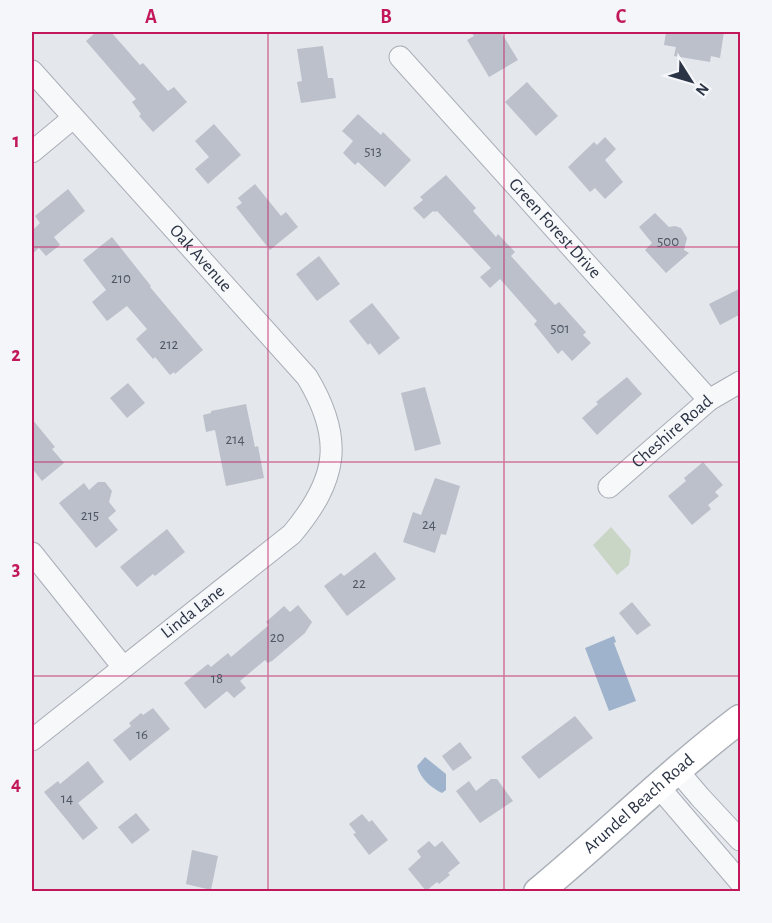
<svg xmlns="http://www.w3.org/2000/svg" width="772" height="923" font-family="'Alegreya Sans',sans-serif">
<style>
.green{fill:#c9d6c5}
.water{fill:#9fb4cc}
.building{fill:#bbc0ca}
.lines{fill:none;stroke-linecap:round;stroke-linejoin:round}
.street-casing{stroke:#a9aeb7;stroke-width:23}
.secondary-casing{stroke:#a9aeb7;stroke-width:31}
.street{stroke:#f7f8fa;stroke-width:21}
.secondary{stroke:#fff;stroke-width:28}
.grid{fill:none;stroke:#c2185b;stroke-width:1.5;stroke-opacity:0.55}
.labels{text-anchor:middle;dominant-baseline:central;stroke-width:4.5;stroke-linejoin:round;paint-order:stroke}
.number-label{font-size:15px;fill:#4f5766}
.street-label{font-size:18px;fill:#2b3445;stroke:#f4f6f9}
.neatline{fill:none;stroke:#c2185b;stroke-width:2}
.grid-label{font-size:20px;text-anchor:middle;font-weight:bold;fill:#c2185b}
</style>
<rect width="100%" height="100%" fill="#e4e7ec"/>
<path class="green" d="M611,527L631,550L629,565L617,575L593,545Z"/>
<path class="water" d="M614,636L616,642L614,643L636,701L609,711L585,648Z
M425,757L446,774V790L442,793C431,788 420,778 417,766Z"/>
<path class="building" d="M96,32H111L140,65L143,63L168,91L174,87L187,102L153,132L139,116L141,114L132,102L136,99L86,41Z
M471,32H501L518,60L489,77L467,40L474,36Z
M666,32H724L720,58L711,56L710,62L674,56L676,47L664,45Z
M323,46L328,78H333L336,98L301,103L297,82L302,81L297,49Z
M527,82L558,116L536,136L505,102Z
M358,114L381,135L383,132L411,160L385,187L358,162L355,165L343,153L353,141L342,131Z
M214,124L241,155L208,184L195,169L209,157L195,141Z
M605,137L616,149L605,160L623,182L605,199L595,188L590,192L568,167L594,142L597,145Z
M446,175L476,208L473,211L496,237L498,234L515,252L511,256L555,305L559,302L586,332L583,335L591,343L572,361L562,350L558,354L534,324L537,321L500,279L490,288L480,277L491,268L437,211L435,212L433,211L424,219L413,208L423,200L420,197Z
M255,184L281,216L286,212L298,227L270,250L236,207L242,203L238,198Z
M68,189L85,211L54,237L60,245L46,256L39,248L32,254V231L40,223L35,216Z
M655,213L669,227L675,226L681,228L687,238L684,250L689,253L666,273L645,250L652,243L639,227Z
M112,237L151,286L150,287L203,350L175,374L174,372L170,375L155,357L153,359L136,339L147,329L127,306L107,321L92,302L106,290L83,260Z
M319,256L340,284L317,301L296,274Z
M741,288V314L720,325L709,304Z
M372,303L400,338L379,355L370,343L368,345L349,321Z
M627,377L642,394L597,435L582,418L598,404L596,402Z
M128,383L145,403L127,418L110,398Z
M425,387L441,444L415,451L401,393Z
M246,404L255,447L258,446L264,478L226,486L215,430L206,432L203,415L211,413V411Z
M32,419L55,447L52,449L64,463L42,481L32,468Z
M703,462L723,485L715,492L719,496L708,505L711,509L692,525L668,496L686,481L684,478Z
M435,478L460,486L446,535L441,534L435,553L403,542L413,512L421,515Z
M98,482H105L112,491L109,502L116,511L108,518L118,530L96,548L59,503L84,483L89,490Z
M167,529L185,552L155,576L153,574L137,587L120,567Z
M375,552L396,579L347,616L324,586L341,573L344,576Z
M632,602L651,625L637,635L619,613Z
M298,605L312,622L305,633L272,661L268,663L265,660L240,681L246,688L234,698L227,691L205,709L184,683L208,664L211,667L228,653L231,657L269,625L266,622L284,606L290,612Z
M153,708L170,729L130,761L113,740L131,726L129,723L141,713L143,715Z
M575,716L593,738L539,779L521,757Z
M460,742L472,758L453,771L442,756Z
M88,761L104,782L78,803L98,828L83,840L44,792L58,781L60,784Z
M491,779H497L513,801L480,823L456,791L469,781L476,791Z
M136,813L150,830L132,844L118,827Z
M362,814L369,822L372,820L388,840L369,855L353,834L356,833L349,824Z
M429,841L435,847L442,841L460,863L448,873L450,875L439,884L437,882L426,891L408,869L421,857L417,851Z
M192,850L218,856L211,890L186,884Z"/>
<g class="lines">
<defs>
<g id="street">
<path id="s1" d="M400,57L709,400"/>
<path id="s2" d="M32,71L307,377C345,440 337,480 292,534L32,740"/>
<path d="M32,152L73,118"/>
<path id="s3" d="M609,487L709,400L740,382"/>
<path d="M32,553L123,667"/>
<path d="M677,770L700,797L740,840"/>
<path d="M658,786L740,882"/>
</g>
<g id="secondary">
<path id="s4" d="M538,892C607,835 670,772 740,719"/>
</g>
</defs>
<use href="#street" class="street-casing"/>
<use href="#secondary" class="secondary-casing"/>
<use href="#street" class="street"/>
<use href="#secondary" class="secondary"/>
</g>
<path class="grid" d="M268,32V892M504,32V892M32,247H740M32,462H740M32,676H740"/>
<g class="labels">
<g class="number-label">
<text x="373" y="151">513</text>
<text x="668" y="241">500</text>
<text x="121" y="278">210</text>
<text x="560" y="328">501</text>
<text x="169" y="344">212</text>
<text x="235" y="439">214</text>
<text x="90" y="515">215</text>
<text x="429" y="524">24</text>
<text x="359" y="583">22</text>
<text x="277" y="637">20</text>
<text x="217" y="678">18</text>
<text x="142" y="734">16</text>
<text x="67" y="798">14</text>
</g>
<g class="street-label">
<text stroke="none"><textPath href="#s1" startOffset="231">Green Forest Drive</textPath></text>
<text stroke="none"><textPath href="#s2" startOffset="252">Oak Avenue</textPath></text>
<text stroke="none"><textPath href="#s3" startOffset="84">Cheshire Road</textPath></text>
<text transform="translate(193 612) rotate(-38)">Linda Lane</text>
<text stroke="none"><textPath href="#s4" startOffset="134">Arundel Beach Road</textPath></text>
</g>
</g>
<rect width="772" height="923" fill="none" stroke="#f4f6f9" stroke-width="66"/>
<g transform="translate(691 81) rotate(127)" stroke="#f4f6f9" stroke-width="4.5" paint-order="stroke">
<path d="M0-4.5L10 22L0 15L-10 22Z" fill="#2b3445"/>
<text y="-9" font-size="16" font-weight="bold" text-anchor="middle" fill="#2b3445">N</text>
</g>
<rect x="33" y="33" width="706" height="857" class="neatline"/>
<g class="grid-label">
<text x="151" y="23">A</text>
<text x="386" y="23">B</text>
<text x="621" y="23">C</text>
<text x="16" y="147">1</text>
<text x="16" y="361">2</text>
<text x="16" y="575">3</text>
<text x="16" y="790">4</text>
</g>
</svg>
